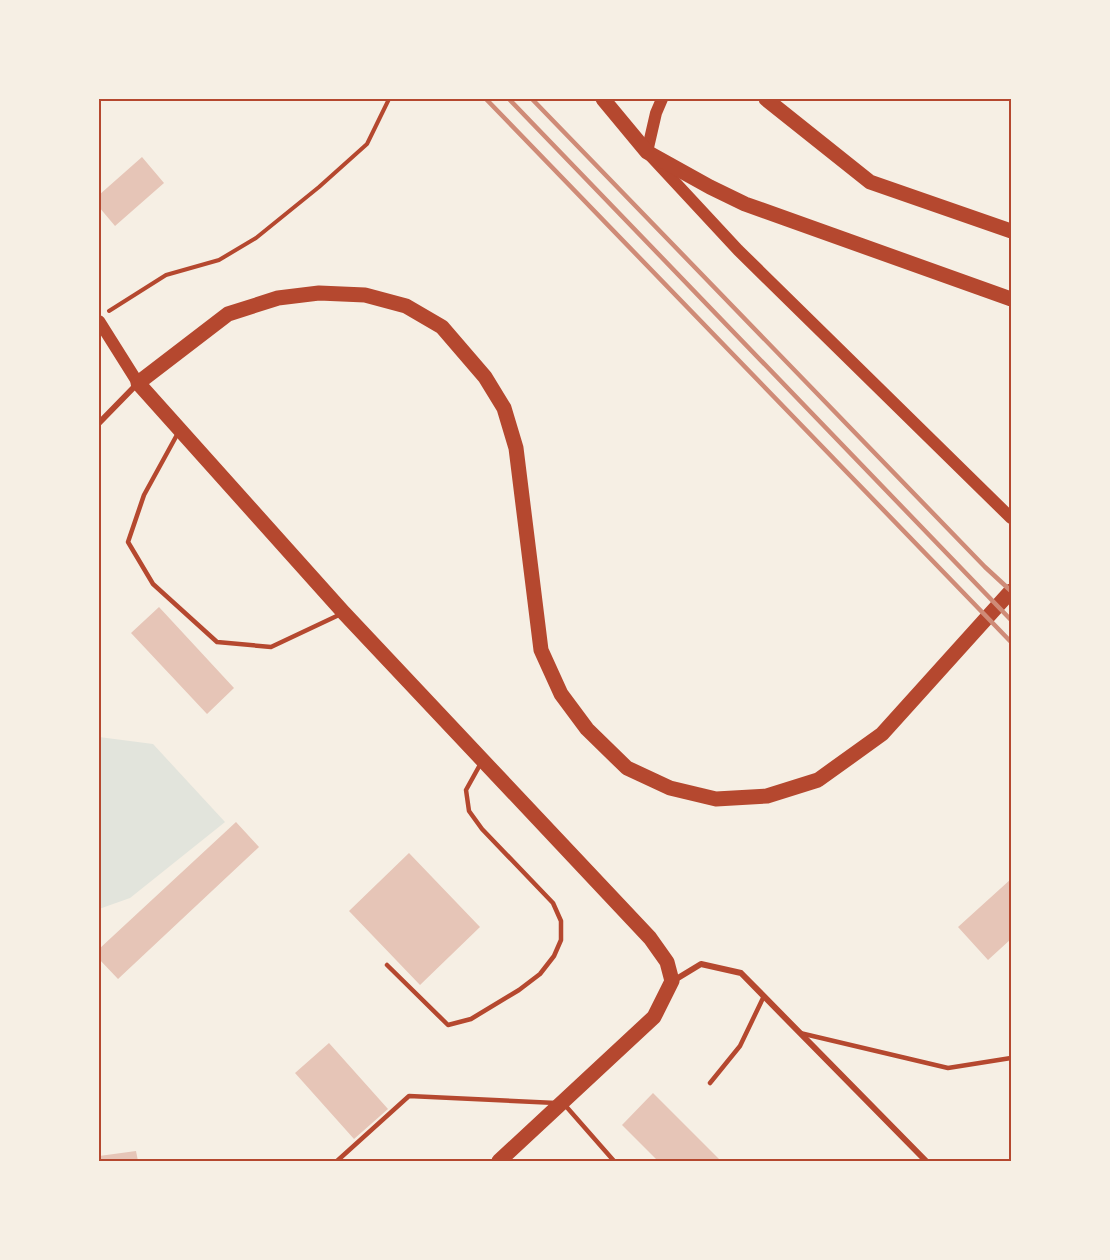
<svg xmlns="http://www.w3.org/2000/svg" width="1110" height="1260" font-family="Roboto,sans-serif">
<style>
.green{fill:#e2e4dc}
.building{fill:#e6c5b7}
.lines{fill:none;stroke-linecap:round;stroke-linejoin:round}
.path{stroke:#b5482f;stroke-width:4}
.service{stroke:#b5482f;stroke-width:4.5}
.minor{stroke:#b5482f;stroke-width:6}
.secondary{stroke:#b5482f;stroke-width:12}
.primary{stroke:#b5482f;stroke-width:15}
.rail{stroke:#cf8b77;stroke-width:4.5}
.neatline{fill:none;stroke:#b5482f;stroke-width:2}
</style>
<rect width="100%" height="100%" fill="#f6efe4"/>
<path class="green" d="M99,737L153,744L225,822L130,898L99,909Z"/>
<path class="building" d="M142,157L164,183L115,226L99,207V195Z
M159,607L234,688L207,714L131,633Z
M236,822L259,847L118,979L99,959V949Z
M409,853L480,927L420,985L349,911Z
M1011,879V939L988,960L958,927Z
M329,1043L388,1109L354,1139L295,1073Z
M653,1093L720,1160L719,1161H658L622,1125Z
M136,1151L138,1161H99V1156Z"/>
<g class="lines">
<path class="path" d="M109,311L166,275L219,260L256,238L319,187L367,144L389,99"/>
<path class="service" d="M178,433L144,495L128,542L153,584L217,642L271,647L341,614
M387,965L448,1025L471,1019L519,990L540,974L554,956L561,940V921L553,903L482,829L469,811L466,790L481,763
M800,1033L948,1068L1011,1058
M710,1083L740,1046L764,996
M564,1104L614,1161
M337,1161L409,1096L556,1103"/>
<path class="minor" d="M99,423L138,383
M673,981L701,964L741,973L926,1161"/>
<path class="secondary" d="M662,99L656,113L647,152L738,250L1011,518
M99,321L138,383"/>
<path class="primary" d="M603,99L647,152L710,187L745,204L1011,299
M766,99L870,182L1011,231
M499,1161L654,1017L672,981L667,962L650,938L344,613L138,383L228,314L278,298L319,293L365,295L406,306L442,327L485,377L504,408L516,448L541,650L561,694L587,729L627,768L670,788L716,799L767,796L818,780L882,734L1011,591"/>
<path class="rail" d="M486,99L1011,642
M509,99L1011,620
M532,99L985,567L1011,591"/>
</g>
<rect width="1110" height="1260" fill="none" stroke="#f6efe4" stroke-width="201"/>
<rect x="100" y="100" width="910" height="1060" class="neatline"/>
</svg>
